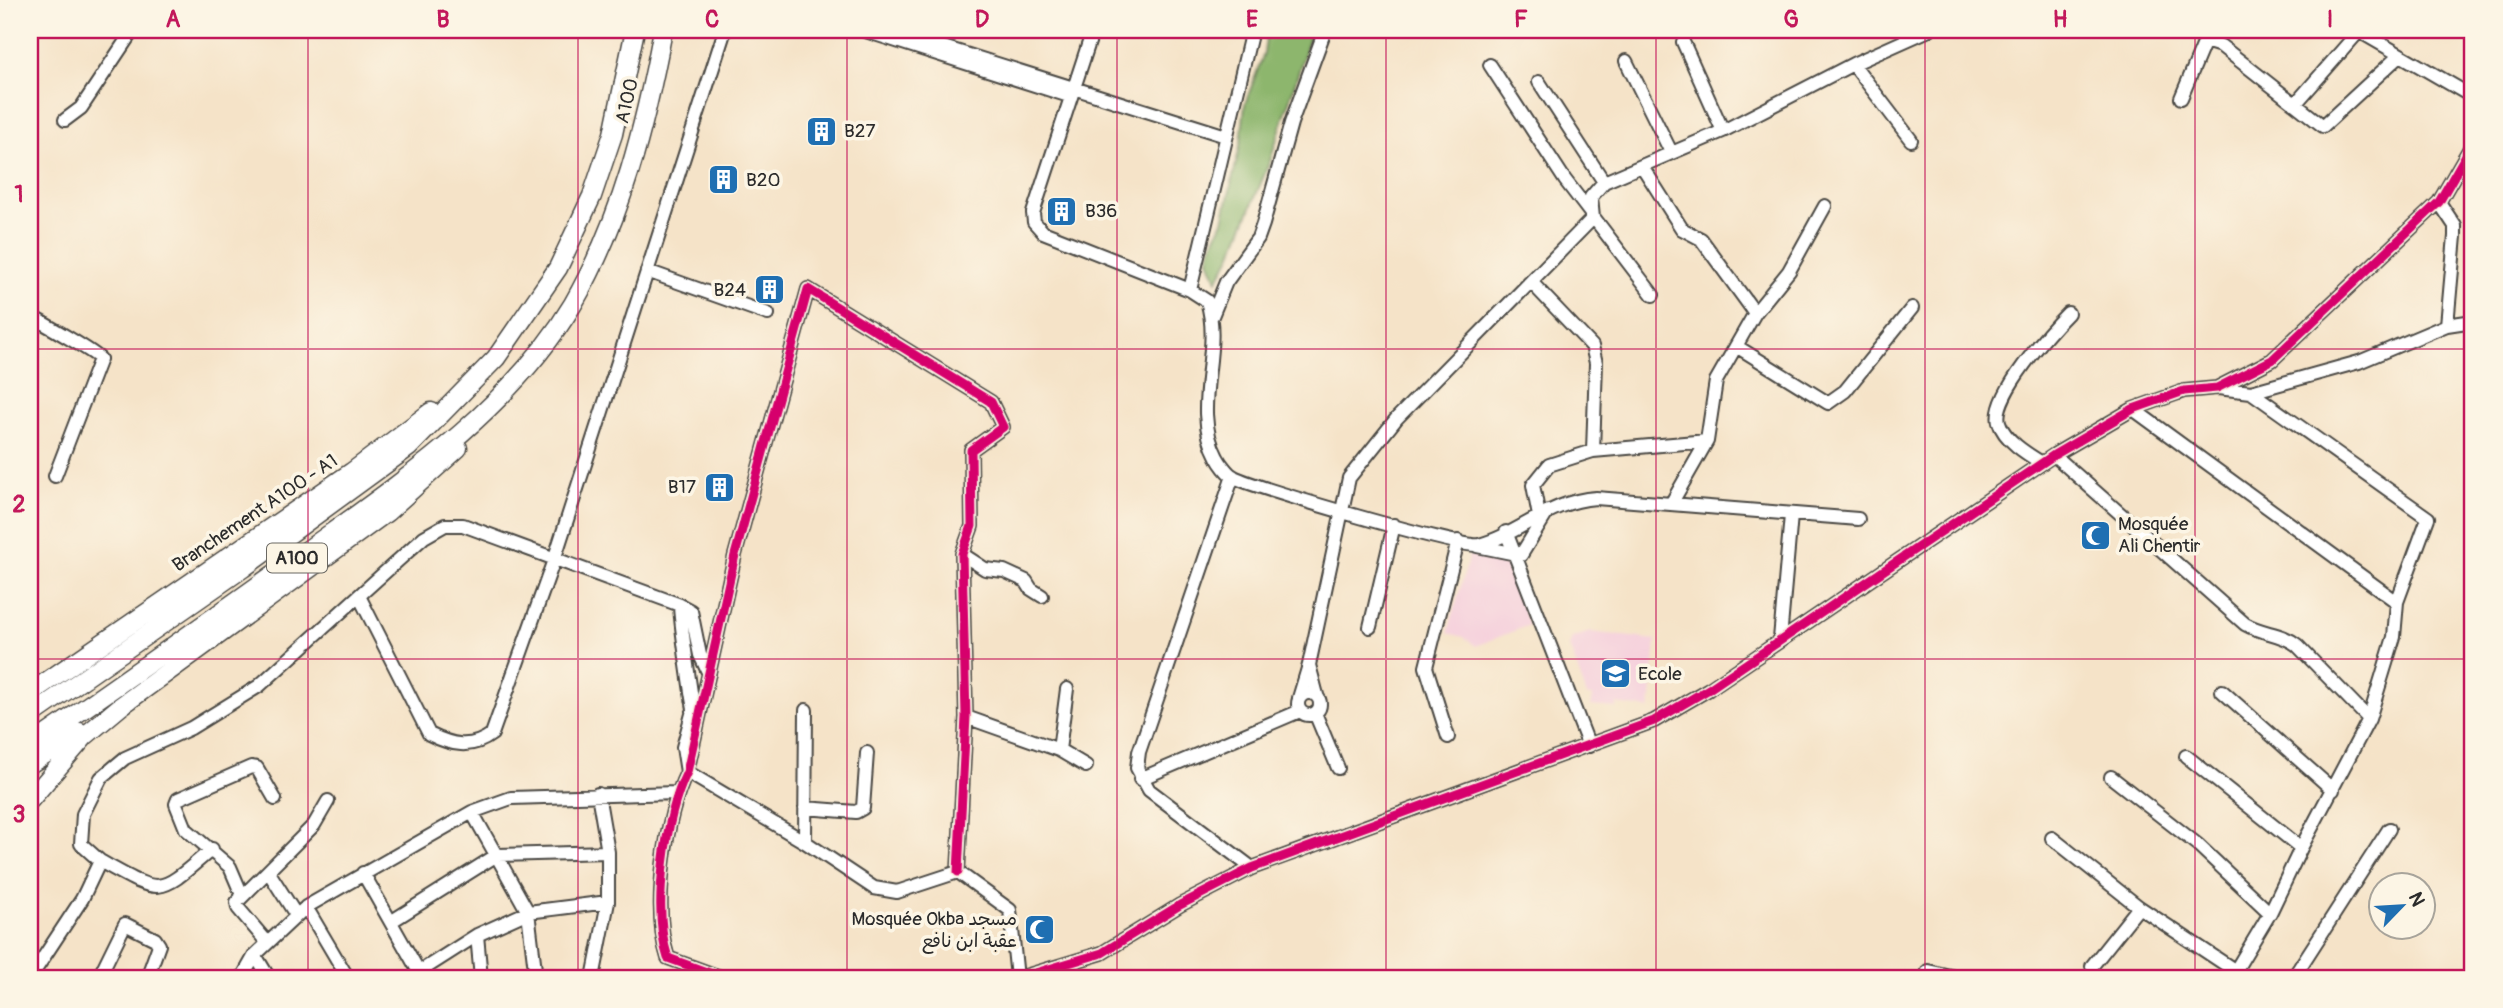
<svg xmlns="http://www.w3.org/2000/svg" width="2503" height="1008" font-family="Pangolin,'Playpen Sans Arabic',sans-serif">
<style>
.built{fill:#f5cfdc}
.forest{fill:#8db66d;stroke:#5c704c;stroke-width:2}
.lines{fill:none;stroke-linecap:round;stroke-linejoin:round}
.minor-casing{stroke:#494743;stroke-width:16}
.highway-casing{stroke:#494743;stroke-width:21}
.minor{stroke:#fff;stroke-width:12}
.highway{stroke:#fff;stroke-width:18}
.cycleway-casing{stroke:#fcf5e5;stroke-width:13}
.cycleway{stroke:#d6006c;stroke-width:9}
.grid{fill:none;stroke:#c2185b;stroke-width:2;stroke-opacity:0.55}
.labels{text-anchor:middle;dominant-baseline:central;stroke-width:7;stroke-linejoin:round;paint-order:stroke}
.shield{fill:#fcf5e5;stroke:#6a6863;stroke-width:2}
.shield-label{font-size:18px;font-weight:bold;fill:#2b2b2b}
.street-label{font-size:19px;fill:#2b2b2b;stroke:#fcf5e5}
.poi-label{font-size:19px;fill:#2b2b2b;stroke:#fcf5e5;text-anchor:start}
.neatline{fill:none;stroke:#c2185b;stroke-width:2.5}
.grid-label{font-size:23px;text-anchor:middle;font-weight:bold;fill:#c2185b}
</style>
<rect width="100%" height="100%" fill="#fcf5e5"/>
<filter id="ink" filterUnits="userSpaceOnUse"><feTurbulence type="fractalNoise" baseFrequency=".0143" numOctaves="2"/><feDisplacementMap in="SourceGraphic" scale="14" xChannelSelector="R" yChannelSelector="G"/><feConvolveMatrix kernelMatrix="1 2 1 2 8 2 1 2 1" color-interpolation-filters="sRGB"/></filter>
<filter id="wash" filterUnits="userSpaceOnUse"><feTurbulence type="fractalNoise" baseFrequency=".00686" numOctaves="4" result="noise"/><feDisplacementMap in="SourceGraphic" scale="28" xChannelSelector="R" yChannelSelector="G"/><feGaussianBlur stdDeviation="1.57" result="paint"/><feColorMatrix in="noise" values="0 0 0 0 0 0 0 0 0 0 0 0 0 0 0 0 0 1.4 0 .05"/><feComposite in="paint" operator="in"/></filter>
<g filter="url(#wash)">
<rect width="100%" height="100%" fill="#f5e3c8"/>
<path class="built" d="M1470,553L1506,565L1529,625L1476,646L1464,637L1448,633Z
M1590,632L1656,640L1650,709L1617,704L1616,708L1591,706L1592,696H1587L1569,646L1572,638Z"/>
<path class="forest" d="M1267,30H1312L1270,161L1231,256L1217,280L1209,260L1211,248L1223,221L1241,141L1245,104L1264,53Z"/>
</g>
<g filter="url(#ink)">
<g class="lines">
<defs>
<path id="minor" d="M862,30L1069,96
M889,30L1226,136
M1093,30L1033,213L1034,222L1043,232L1190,290L1207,301C1223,352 1190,407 1217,457C1220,463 1228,474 1234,477C1255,488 1464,549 1479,545C1520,534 1549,501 1596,498L1858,519
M2359,31L2473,97
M1683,42L1723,131
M1626,61L1671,152
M1853,64L1911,140
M1490,65L1565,180L1653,295
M1539,82L1604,182
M2181,98L2205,41L2221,46L2323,126L2400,55
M2297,102L2360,30
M65,120L81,108L133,30
M1642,166L1682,229L1701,239L1755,313
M647,271L768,314
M1532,283L1592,346L1596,363L1593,451
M1190,290L1252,30
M30,316C40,321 96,353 100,359L55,476
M1212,316L1226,282L1258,238L1263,224L1291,123L1325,30
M2447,325L2473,321
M1736,346L1828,403L1845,391L1912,308
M2218,388L2251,392L2428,518L2397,602L2394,637L2369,719L2301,848L2270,913L2231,978
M2251,392L2359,362L2447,325L2455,236V226L2439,202
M2133,409L2397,602
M2054,455L2245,624C2262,634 2282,633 2297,645L2369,719
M2042,463C2027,454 2004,440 1999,422C1992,396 2050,331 2068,313
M1233,476L1139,752L1137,768L1149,790L1252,868
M1671,504L1707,441L1716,381L1755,313L1789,271L1825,206
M1539,516L1533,485L1549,465L1593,451L1707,441
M1506,532L1589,746
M1477,546L1521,555L1548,511
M962,554L985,569L1004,571L1026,581L1031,589L1042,596
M359,596L429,734C451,745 471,750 492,734L555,557L725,30
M680,605C680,616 693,715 697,721
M1370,627L1394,525
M1780,639L1791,515
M1309,665L1349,478L1397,418L1593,218L1591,197L1604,182L1723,131L1853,64L1929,30
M2222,691L2333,790
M1298 704a11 11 0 1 1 22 0a11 11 0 1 1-22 0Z
M1299,698L1309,665L1317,695
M1315,713L1338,768
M692,714L683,747L687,772L805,842L874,888L897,892L958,872
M966,717L1059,750L1086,766
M1448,737L1426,667L1458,541
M1059,750L1067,689
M2186,756L2301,848
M2111,777L2198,845L2270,913
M1140,779L1300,711
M805,808L856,812L863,808L867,753
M472,812L528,912L536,978
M2052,838L2139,907L2234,970
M805,842L806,710
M100,861C163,896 157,896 212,849
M268,871L296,915
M958,872L1010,910L1017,978
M363,873L419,972L420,978
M242,895L230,867L186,829L176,804L178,799L251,767L257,768L275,799
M392,921L497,855L608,852
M477,935L481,978
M266,941L238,908L237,902L314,825L328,801
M255,955L306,907
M2092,966L2139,907
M1928,971L1959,978
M419,972L477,935L528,912L608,902
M101,973L125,924L155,939L159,945L147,978
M30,978L82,899L100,861L81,844L83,814L101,778L125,758L191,728L259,686L424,537L445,525H463L680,605L691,611L700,655L709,674
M242,978L255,955L269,978
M348,978L306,907L472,812L511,798L676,793
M593,978L608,902V852L598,794
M723,978L668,958C652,910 665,817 687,772L735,555L808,289L991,402L1003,427L971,450L972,526L962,554L966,717L958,872
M1019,978L1102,953L1180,905L1252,868L1654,721L1709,689L2054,455L2133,409L2184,391L2217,388L2272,360L2439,202L2473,143
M2293,978L2389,829"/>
<path id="highway" d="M30,693L352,472L431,412
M30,716L243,568L409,447L496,358L558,268L592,196L613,134L635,30
M30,746C121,683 212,619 302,554C399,484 510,410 573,304C622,219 645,126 663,30
M30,764L80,732
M30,800L85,736L121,706L387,512L458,448"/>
</defs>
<use href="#minor" class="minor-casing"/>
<use href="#highway" class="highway-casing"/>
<use href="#minor" class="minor"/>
<use href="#highway" class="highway"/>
<defs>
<path id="cycleway" d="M723,978L668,958C652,910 665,817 687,772L735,555L808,289L991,402L1003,427L971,450L972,526L962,554L966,717L958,872
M1019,978L1102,953L1180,905L1252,868L1654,721L1709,689L2054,455L2133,409L2184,391L2217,388L2272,360L2439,202L2473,143"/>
</defs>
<use href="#cycleway" class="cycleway-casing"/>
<use href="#cycleway" class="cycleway"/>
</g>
</g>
<path class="grid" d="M308,30V978M578,30V978M847,30V978M1117,30V978M1386,30V978M1656,30V978M1925,30V978M2195,30V978M30,349H2473M30,659H2473"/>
<defs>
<symbol id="building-square" viewBox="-11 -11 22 22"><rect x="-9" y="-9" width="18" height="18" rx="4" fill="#1f6fb2" stroke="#fcf5e5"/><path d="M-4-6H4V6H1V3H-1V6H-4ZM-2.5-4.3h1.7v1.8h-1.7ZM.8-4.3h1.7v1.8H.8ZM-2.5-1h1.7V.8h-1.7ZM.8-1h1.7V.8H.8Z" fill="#fff"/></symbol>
<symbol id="mosque-square" viewBox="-11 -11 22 22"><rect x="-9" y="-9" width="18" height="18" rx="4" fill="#1f6fb2" stroke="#fcf5e5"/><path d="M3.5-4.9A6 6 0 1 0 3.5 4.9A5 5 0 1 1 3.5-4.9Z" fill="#fff"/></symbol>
<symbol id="school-square" viewBox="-11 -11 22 22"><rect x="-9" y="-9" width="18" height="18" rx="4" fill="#1f6fb2" stroke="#fcf5e5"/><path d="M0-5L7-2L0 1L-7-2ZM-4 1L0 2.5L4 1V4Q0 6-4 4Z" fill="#fff"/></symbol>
</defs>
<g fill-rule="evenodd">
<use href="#building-square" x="804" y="114" width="35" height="35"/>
<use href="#building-square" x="706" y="162" width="35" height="35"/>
<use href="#building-square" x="1044" y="194" width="35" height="35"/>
<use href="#building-square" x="752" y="272" width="35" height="35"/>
<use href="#building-square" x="702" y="470" width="35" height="35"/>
<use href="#mosque-square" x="2078" y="518" width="35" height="35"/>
<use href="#school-square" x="1598" y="656" width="35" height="35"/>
<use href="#mosque-square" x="1022" y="912" width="35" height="35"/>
</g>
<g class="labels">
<rect class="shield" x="267" y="543.5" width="60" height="29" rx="5"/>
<g class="shield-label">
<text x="297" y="558">A100</text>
</g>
<g class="street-label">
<text transform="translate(627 101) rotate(-77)">A100</text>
<text transform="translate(255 513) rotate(-34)">Branchement A100 - A1</text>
</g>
<g class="poi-label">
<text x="844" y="131">B27</text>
<text x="746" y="180">B20</text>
<text x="1085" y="211">B36</text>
<text x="746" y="290" text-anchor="end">B24</text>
<text x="696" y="487" text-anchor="end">B17</text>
<text x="2118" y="524">Mosquée<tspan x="2118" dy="22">Ali Chentir</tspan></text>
<text x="1638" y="674">Ecole</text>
<text x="1017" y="919" text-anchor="end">Mosquée Okba مسجد<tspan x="1017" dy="22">عقبة ابن نافع</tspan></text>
</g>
</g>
<rect width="2503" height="1008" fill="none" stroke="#fcf5e5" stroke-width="77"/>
<g transform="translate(2402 906) rotate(65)"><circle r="33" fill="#fcf5e5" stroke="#a8a49b" stroke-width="2"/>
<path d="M0-5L12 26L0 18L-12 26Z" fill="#1f6fb2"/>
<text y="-10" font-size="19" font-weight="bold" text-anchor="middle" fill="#2b2b2b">N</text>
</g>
<rect x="38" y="38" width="2426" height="932" class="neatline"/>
<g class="grid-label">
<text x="173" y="27">A</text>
<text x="443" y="27">B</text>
<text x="712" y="27">C</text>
<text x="982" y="27">D</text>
<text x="1252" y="27">E</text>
<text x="1521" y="27">F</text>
<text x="1791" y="27">G</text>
<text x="2060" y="27">H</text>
<text x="2330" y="27">I</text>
<text x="19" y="202">1</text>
<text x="19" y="512">2</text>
<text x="19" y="822">3</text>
</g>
</svg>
